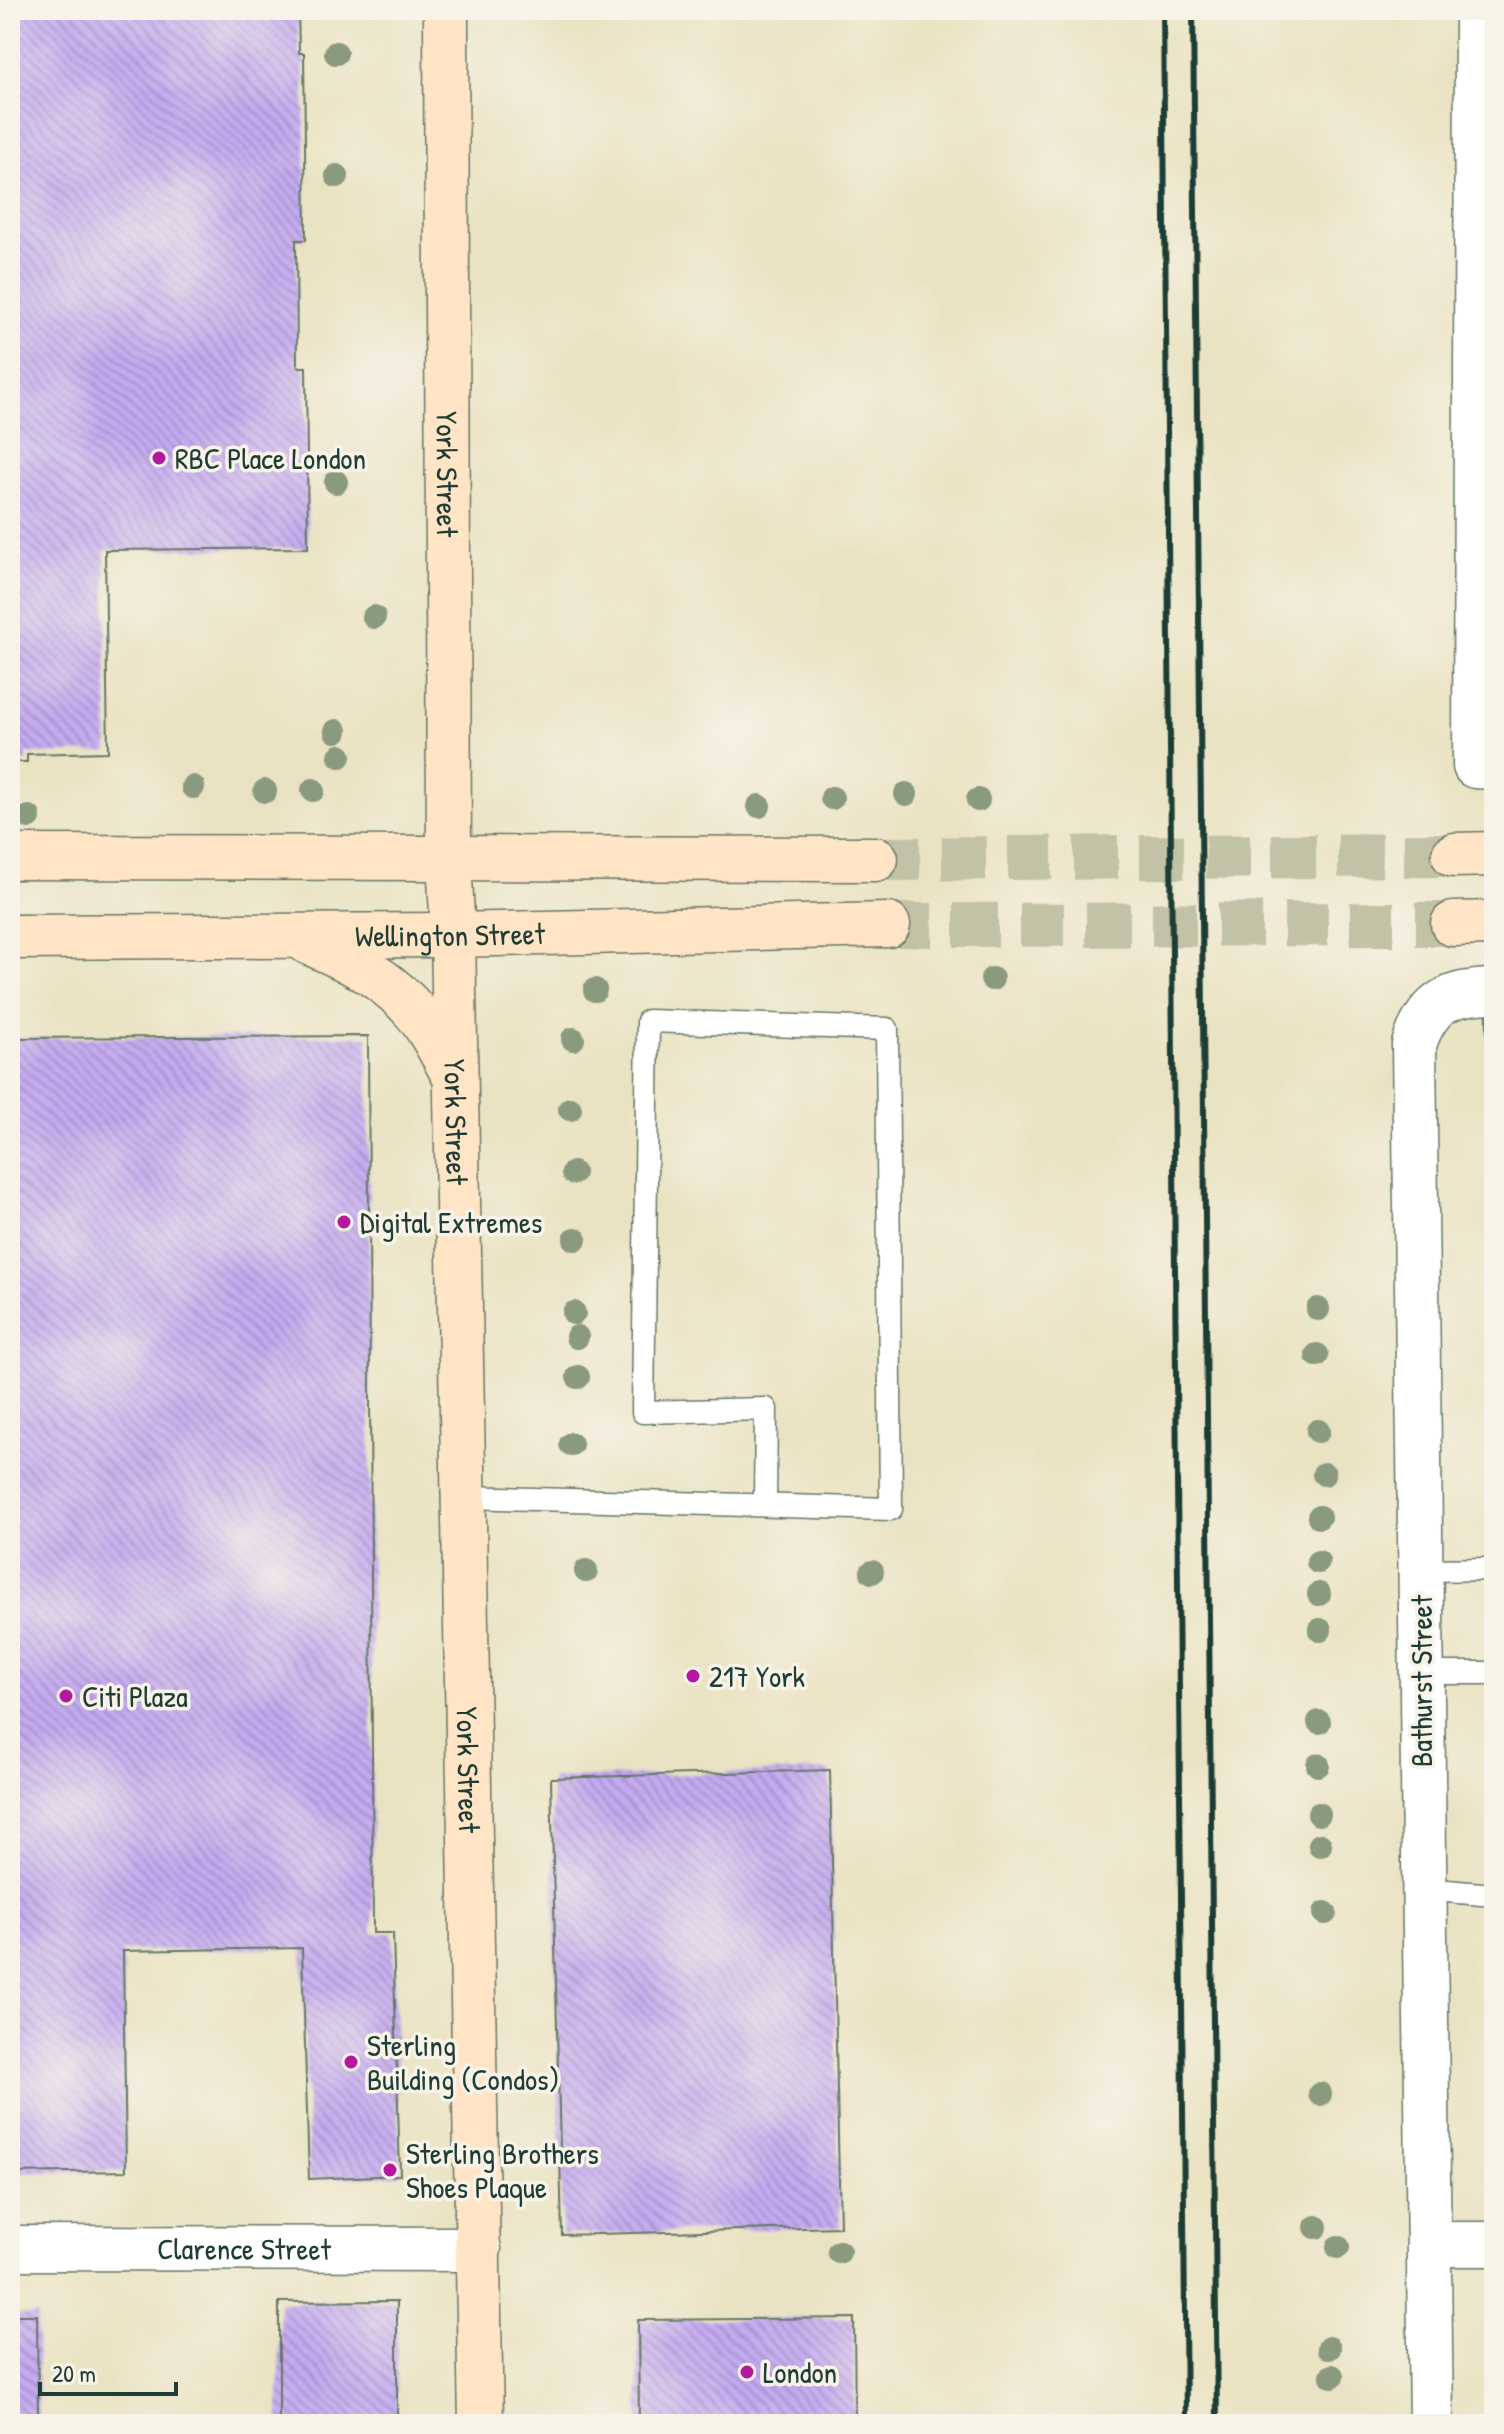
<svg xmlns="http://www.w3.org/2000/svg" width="1504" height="2434" font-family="'Patrick Hand',sans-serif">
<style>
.building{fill:url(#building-back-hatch)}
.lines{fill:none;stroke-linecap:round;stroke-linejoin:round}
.secondary-tunnel{stroke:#c1c2a6;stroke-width:44;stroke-dasharray:44 22;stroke-linecap:butt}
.service-casing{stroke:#676;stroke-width:25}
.minor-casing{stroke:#676;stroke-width:47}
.secondary-casing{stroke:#676;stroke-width:47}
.path{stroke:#676;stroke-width:5;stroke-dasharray:2 6;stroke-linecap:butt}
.service{stroke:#fff;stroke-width:22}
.minor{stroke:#fff;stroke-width:44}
.secondary{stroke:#ffe4c6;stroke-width:44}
.rail{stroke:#1f3d34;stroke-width:6}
.tree{fill:#8a9a7e}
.poi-dot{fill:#b5179e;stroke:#f7f3e8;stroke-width:3}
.labels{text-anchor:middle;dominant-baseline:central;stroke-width:7;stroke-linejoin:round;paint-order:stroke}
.poi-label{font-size:30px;fill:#1f3d34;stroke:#f7f3e8;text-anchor:start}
.street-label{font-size:30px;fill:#1f3d34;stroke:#f7f3e8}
</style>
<defs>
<pattern id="building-back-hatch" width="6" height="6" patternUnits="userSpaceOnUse" patternTransform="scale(2)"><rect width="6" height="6" fill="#c4aaf0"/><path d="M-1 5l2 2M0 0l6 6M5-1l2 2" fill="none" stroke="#9f8cc3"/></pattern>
</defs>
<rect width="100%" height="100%" fill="#f7f3e8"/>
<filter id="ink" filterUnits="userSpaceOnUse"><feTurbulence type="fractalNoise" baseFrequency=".0125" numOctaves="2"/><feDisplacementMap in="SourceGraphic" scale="16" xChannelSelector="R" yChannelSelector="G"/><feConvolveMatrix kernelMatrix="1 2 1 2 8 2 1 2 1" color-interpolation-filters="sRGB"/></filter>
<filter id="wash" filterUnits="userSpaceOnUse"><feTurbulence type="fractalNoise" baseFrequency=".006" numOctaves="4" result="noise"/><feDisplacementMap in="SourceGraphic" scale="32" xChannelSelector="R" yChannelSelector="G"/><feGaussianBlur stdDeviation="1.8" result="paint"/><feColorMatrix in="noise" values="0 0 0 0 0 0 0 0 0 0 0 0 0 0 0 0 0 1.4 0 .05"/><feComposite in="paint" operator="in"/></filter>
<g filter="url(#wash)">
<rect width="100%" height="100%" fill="#eae3c3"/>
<g id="blocks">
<path class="building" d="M10,10H298L299,53H304L306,240H296L297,367H306L308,548L105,550L108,752L27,754V762H10Z
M1487,1012H1494V1478H1489Z
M368,1036L373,1933H393L400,2175L309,2179L302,1948L123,1951L126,2171L10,2173V1038Z
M830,1770L840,2227L562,2235L551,1778Z
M397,2301V2423H279V2302Z
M10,2315H37L38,2420L10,2421Z
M854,2318L855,2424H639L638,2320Z"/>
</g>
</g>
<g filter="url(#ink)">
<use href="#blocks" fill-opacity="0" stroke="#676" stroke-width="2"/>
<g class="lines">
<path class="secondary-tunnel" d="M876,859L1454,855
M888,925L1453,924"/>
<defs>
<path id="service" d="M464,1497L891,1509L887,1029L648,1021L643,1412L766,1409L765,1505
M1421,1570L1494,1569
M1421,1673H1494
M1423,1889L1494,1895"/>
<g id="minor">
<path d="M1477,10L1475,766L1494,767"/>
<path d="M1430,2244H1494"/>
<path id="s1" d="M10,2248L479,2249"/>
<path d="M1431,2424L1414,1045C1428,1001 1450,992 1494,991"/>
</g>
<g id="secondary">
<path id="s2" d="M446,10L449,859L453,935L481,2424"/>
<path d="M1454,855L1494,854"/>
<path d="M10,857L876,859"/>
<path d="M1453,924L1494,923"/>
<path id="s3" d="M10,937L453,935L888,925"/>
<path d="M308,942C353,961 397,983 425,1025C436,1041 444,1058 454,1075"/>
</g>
</defs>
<use href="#service" class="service-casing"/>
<use href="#minor" class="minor-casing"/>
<use href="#secondary" class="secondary-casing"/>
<path class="path" d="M1491,2424L1489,2311L1494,2305"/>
<use href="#service" class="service"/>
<use href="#minor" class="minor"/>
<use href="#secondary" class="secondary"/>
<path class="rail" d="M1163,10L1186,2424
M1193,10L1217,2424"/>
</g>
<g class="tree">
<circle cx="336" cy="53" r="12"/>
<circle cx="337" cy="176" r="12"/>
<circle cx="336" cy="482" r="12"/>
<circle cx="374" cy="617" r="12"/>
<circle cx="336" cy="731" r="12"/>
<circle cx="340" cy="756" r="12"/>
<circle cx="193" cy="787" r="12"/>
<circle cx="313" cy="790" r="12"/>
<circle cx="265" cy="791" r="12"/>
<circle cx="906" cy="794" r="12"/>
<circle cx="832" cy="798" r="12"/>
<circle cx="978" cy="800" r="12"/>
<circle cx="759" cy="806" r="12"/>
<circle cx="29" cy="817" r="12"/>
<circle cx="992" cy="979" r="12"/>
<circle cx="595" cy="990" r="12"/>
<circle cx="573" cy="1039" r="12"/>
<circle cx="570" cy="1109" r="12"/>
<circle cx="573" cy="1173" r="12"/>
<circle cx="575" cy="1239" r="12"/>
<circle cx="1318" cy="1309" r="12"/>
<circle cx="574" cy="1313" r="12"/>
<circle cx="577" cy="1337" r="12"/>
<circle cx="1317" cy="1355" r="12"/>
<circle cx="578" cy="1377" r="12"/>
<circle cx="1318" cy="1431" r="12"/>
<circle cx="571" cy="1444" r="12"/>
<circle cx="1324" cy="1474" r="12"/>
<circle cx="1319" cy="1517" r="12"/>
<circle cx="1318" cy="1562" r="12"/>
<circle cx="586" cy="1571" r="12"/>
<circle cx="872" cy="1572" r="12"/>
<circle cx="1319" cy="1594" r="12"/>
<circle cx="1320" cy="1630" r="12"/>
<circle cx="1319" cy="1722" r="12"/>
<circle cx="1318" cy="1765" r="12"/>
<circle cx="1319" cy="1814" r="12"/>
<circle cx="1320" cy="1845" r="12"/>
<circle cx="1325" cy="1913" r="12"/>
<circle cx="1320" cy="2094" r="12"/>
<circle cx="1316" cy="2227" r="12"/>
<circle cx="1338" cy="2247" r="12"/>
<circle cx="839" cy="2252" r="12"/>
<circle cx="1329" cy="2348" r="12"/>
<circle cx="1332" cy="2376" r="12"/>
</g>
</g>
<g class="poi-dot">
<circle cx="159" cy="458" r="8"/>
<circle cx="344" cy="1222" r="8"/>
<circle cx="693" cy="1676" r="8"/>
<circle cx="66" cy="1696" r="8"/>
<circle cx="351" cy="2062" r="8"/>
<circle cx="390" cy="2170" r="8"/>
<circle cx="747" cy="2372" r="8"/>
</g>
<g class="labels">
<g class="poi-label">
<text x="175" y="458">RBC Place London</text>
<text x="360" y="1222">Digital Extremes</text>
<text x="709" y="1676">217 York</text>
<text x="82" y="1696">Citi Plaza</text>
<text x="367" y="2045">Sterling<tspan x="367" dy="34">Building (Condos)</tspan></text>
<text x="406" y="2153">Sterling Brothers<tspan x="406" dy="34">Shoes Plaque</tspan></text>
<text x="763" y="2372">London</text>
</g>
<g class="street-label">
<text stroke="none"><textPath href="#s2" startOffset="464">York Street</textPath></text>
<text stroke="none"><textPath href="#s3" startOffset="440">Wellington Street</textPath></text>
<text stroke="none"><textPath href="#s2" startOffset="1112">York Street</textPath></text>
<text transform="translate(1421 1681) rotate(-90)">Bathurst Street</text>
<text stroke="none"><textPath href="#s2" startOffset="1760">York Street</textPath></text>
<text stroke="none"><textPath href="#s1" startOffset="234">Clarence Street</textPath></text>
</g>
</g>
<rect width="1504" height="2434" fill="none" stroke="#f7f3e8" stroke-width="40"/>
<path d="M40 2382v12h136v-12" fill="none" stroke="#1f3d34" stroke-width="4"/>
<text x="52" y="2382" font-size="24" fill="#1f3d34" stroke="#f7f3e8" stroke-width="6" paint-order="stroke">20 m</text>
</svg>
